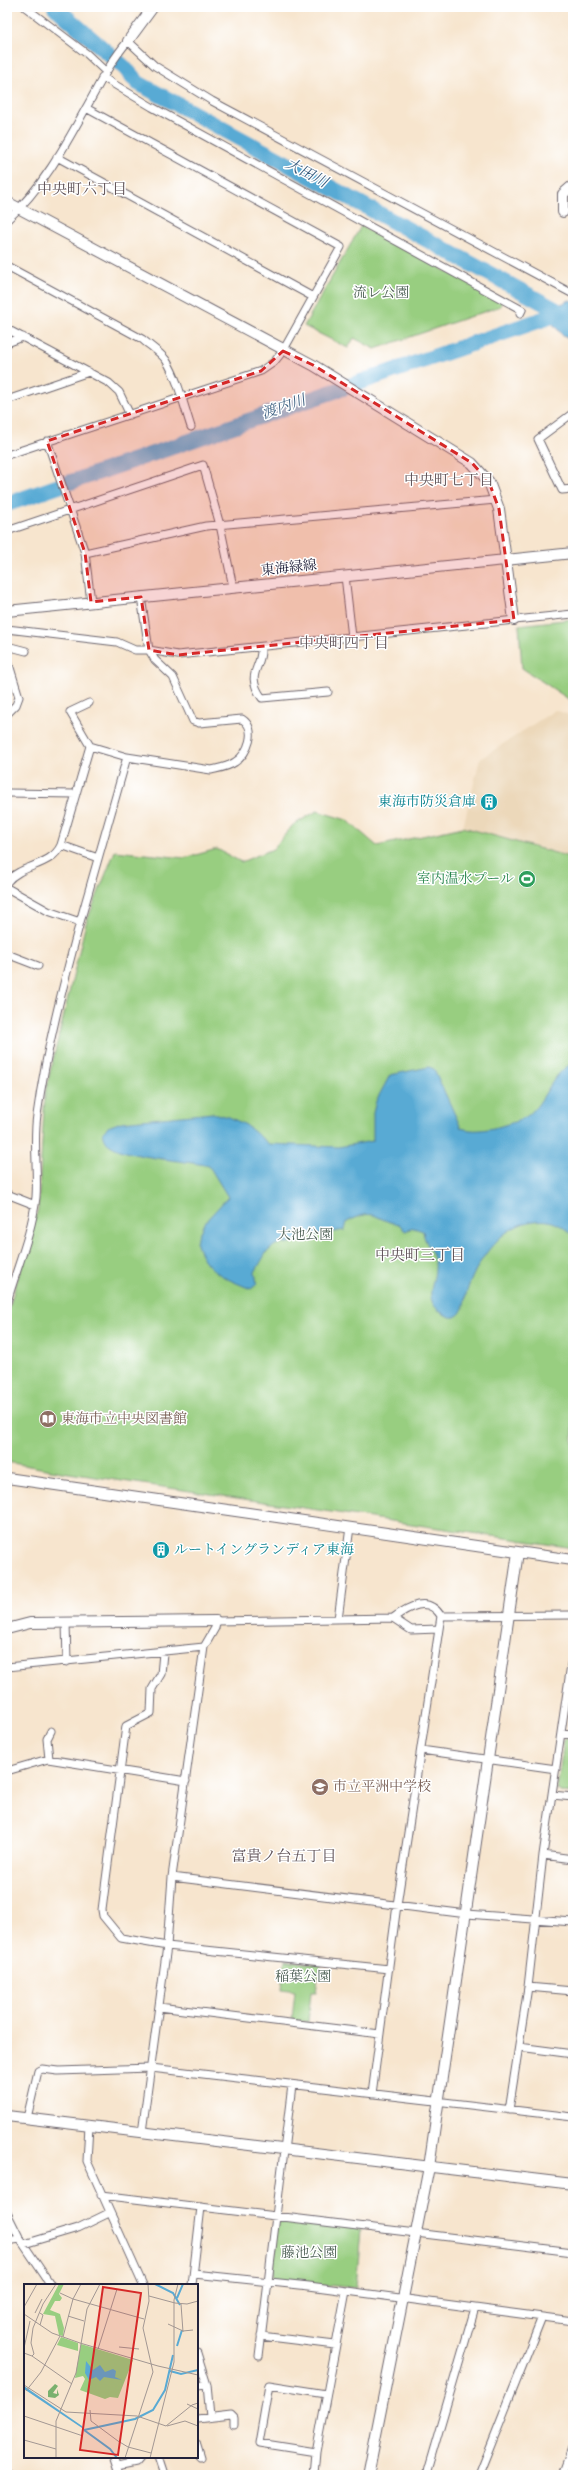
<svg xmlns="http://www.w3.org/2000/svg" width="580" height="2482" font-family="'Old Standard TT','Noto Serif JP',serif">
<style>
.built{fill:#ecd8ba}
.green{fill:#98ce80;stroke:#5d785e}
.water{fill:#59aad4;stroke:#3e6688}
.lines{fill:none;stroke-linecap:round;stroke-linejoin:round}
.river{stroke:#59aad4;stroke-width:16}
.street-casing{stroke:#6d666e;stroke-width:9}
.secondary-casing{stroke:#6d666e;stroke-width:12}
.street{stroke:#fff;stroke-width:7}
.secondary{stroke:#fff;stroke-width:10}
.marked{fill:#d62828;fill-opacity:0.2;stroke:#d62828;stroke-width:3;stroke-dasharray:8 5;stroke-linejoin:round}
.labels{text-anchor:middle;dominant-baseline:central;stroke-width:3;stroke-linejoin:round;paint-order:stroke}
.park-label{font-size:14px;fill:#4b5e53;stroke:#fff}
.street-label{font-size:14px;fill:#22223b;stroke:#fff}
.culture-label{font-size:14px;fill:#0d838f;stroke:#fff;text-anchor:end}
.leisure-label{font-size:14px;fill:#27864d;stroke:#fff;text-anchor:end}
.education-label{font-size:14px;fill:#785e54;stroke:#fff;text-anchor:start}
.water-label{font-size:15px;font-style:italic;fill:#3b5f80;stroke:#fff}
.neighbourhood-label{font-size:15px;fill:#5e5156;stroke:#fff}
.inset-river{fill:none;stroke:#59aad4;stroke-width:2}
.inset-road{fill:none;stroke:#a29793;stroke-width:1}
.view{fill:#d62828;fill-opacity:0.15;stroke:#d62828;stroke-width:2}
.inset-edge{fill:none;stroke:#22223b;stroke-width:2}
</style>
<rect width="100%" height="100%" fill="#fff"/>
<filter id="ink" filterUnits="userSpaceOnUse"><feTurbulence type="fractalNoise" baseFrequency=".025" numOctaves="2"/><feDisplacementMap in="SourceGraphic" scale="8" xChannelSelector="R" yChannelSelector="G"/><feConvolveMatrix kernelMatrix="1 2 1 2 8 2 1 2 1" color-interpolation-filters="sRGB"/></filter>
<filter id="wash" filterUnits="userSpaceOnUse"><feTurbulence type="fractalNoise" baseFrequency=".012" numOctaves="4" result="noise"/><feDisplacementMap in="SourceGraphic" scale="16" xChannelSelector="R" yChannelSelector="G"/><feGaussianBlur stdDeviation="0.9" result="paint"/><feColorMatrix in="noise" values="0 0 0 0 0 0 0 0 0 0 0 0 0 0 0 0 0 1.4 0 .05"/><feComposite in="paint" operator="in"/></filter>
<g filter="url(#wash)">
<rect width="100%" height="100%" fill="#f7e5ce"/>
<path class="built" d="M555,710L573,716V858L463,827L480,759Z"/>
<path class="green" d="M361,226L501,300V306L375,349L354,338L348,348L304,326Z
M573,619V702L522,668L519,625Z
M317,811L347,820L377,846L463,827L573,858V1548L62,1472L7,1462L9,1358L7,1315L38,1209L45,1093L86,923L115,851L185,858L217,849L241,862L273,849L293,825Z
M568,1738H573V1793L560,1792L557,1789L564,1740Z
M285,1960L320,1965L316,1992H311L308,2022L292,2020L295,1991L282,1989Z
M281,2219L361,2229L356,2288L276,2280L272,2276L277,2224Z"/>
<path class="water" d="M570,300L573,301V341L563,336L543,312Z
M573,1063V1236C559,1222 548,1218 529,1222C499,1228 476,1263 467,1291C464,1300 465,1313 455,1317C449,1318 445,1315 441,1312C421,1298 437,1282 435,1263C433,1250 424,1243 423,1231L414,1228L405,1231L399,1224C372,1220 378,1206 347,1222L345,1230L302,1237L294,1242L275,1245L266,1253L255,1272L257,1284L251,1289C224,1278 204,1271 196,1241L204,1223L228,1197L209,1166C184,1160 128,1158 110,1145C105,1142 104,1137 103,1132L108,1127L121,1122L212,1113L229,1117L246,1125L269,1144L338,1147L373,1141V1113L376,1101L390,1075L429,1067L434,1069L461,1128C473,1132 485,1130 498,1127C507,1124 518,1122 527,1116C546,1102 549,1075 573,1063Z"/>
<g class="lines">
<path class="river" d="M55,7L125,68L138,83L573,319
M7,504L561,313"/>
</g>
</g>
<g filter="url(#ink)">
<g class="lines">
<defs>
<path id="street" d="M25,7L87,54L105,71
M102,77L152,107L522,310L520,314
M57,157L313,297
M7,220C41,190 64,148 86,108C99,85 110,62 128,41L155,66L212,101L573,294
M7,266L142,339C150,346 160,352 166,360C178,379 184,406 191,427
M7,329L109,383L119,392L130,415
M7,343L23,337
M7,400L89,372
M573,413L538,439L562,490L573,489
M47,441L85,553L91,602
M7,455L261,371L274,362L283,351L341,247L86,108
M7,531L203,465L220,525L233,587
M85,553L206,526L496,500
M345,576L352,637
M141,597L149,650L178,655L573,614
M7,629L117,642L135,650H149L155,660L173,677L193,721L199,723L242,719C258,729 248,754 235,762C228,767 220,768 211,770L127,757L90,746L70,712L89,703
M7,646L26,651
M261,647C263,668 244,673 262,698L328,692
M7,658L19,697L16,705L7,714
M90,746L61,845L98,858
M7,793L76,794
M7,882C21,864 51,867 61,845
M7,888L48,911L80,922C63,986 46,1050 37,1115C33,1142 38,1170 36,1197C32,1233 17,1267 7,1302
M80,922L127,757
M7,954L38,966
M7,1194L35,1205
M441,1616L573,1615
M393,1618L411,1630L438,1629
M338,1619L350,1527
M66,1622L67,1662
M163,1653L161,1674L152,1689L151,1713L126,1726L102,1910L103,1916L121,1938L167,1946L389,1969
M7,1667L204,1647
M561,1734L573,1735
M421,1750L556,1769
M49,1759L47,1739L51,1731
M7,1771L48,1759L186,1781
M552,1795L573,1797
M543,1855L573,1859
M172,1877L467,1914L573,1922
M528,1987L573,1991
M159,2007L380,2034
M519,2047L573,2054
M509,2110L528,1987L543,1855L573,1651
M27,2118L38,2071L42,2069L58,2071L151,2068L573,2117
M89,2126L87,2161L143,2285
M142,2132L167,1946L172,1877L204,1647L215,1628L216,1621L393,1618C408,1607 428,1595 441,1616L397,1905L372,2094
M101,2195L573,2252
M7,2213L20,2239L51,2285
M7,2241L20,2239
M24,2244L78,2228L109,2213
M194,2274L309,2286L573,2321
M192,2285L201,2207
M261,2336L335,2345
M197,2353L207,2385L210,2417
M259,2356L292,2085
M197,2386L207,2385
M197,2419L231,2415L234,2418V2425
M197,2444L201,2457
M316,2452L259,2443L269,2385L326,2394
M113,2457L119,2475
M158,2457L164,2475
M117,2467L136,2463L141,2457
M7,2474L12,2475
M314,2475L316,2452L346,2291
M426,2475L475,2308
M479,2475L542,2317
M562,2475L573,2445"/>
<path id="secondary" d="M128,41L153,7
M7,202L313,365L472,463L489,482L499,509L514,620
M563,212V194L571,187L573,189
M7,611L573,553
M7,1478L573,1560
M7,1629L30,1623L216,1621
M7,2116L573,2184
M368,2475L429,2167L518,1552"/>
</defs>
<use href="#street" class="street-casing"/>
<use href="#secondary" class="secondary-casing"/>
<use href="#street" class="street"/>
<use href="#secondary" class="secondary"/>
</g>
</g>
<path class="marked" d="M283,351L313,365L472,463L489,482L499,509L514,620L178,655L149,650L141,597L91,602L85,553L47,441L261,371Z"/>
<defs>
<symbol id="building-disc" viewBox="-11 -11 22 22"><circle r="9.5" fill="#0f9aa8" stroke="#fff"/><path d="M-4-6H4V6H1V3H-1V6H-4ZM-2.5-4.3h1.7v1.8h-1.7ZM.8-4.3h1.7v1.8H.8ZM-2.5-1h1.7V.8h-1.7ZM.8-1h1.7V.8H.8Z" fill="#fff"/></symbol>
<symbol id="stadium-disc" viewBox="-11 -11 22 22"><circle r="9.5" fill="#2e9e5b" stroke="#fff"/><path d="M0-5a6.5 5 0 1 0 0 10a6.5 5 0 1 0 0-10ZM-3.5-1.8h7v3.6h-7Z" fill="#fff"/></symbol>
<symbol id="library-disc" viewBox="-11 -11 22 22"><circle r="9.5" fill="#8d6e63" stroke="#fff"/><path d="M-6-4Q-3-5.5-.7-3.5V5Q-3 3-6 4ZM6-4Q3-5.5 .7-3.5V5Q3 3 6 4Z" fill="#fff"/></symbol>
<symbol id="school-disc" viewBox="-11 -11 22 22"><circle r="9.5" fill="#8d6e63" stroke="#fff"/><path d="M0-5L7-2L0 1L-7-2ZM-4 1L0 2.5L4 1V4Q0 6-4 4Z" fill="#fff"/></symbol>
</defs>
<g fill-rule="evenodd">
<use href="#building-disc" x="479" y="792" width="20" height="20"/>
<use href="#stadium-disc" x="517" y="869" width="20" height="20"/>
<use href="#library-disc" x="38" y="1409" width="20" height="20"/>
<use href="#building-disc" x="151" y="1540" width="20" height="20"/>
<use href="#school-disc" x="310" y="1777" width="20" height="20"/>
</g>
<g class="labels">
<g class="park-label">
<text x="381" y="293">流レ公園</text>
<text x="305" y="1235">大池公園</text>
<text x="303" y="1977">稲葉公園</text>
<text x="309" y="2253">藤池公園</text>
</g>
<g class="street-label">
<text transform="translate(289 568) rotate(-6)">東海緑線</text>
</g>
<g class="culture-label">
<text x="476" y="802">東海市防災倉庫</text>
<text x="174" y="1550" text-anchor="start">ルートイングランディア東海</text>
</g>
<g class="leisure-label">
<text x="514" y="879">室内温水プール</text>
</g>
<g class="education-label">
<text x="61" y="1419">東海市立中央図書館</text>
<text x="333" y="1787">市立平洲中学校</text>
</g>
<g class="water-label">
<text transform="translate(306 174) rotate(28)">大田川</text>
<text transform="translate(284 408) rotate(-19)">渡内川</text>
</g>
<g class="neighbourhood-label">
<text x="82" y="190">中央町六丁目</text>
<text x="449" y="481">中央町七丁目</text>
<text x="344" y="644">中央町四丁目</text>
<text x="420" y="1256">中央町三丁目</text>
<text x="284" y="1857">富貴ノ台五丁目</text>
</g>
</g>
<g transform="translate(24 2284)">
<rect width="174" height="174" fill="#f7e5ce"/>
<path d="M35,0H40L35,10L38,14L36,17H31L26,26L36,30L40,44L39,52L35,51L31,32L19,30ZM37,53L54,59V67L33,61ZM57,60L109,76L94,114L86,113L81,115L56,106L61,95L59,92L51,94Z" fill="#98ce80"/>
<path d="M31,100L34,102L29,109L33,110V105L35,111L31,114L24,113V107Z" fill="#7ab16e"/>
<path d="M62,77L69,86L76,81L81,88L89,85L92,87L91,93L98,96L80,93L76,97L72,93L65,96L61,89ZM0,102L58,142L61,146L0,105Z" fill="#59aad4"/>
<path class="inset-river" d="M131,0L149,9L156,21M153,14L159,0M153,62L158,46M146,87L157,90L174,86M60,146L111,135L129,126L141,106L149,71M60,146L86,165L93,174"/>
<path class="inset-road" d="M36,9L49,15L120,35M125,12L151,19L163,20L174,17M157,20L159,48M0,23L13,0M11,29L18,15M16,29L19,31L16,41M0,30L28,49L56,59L134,82L174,91M44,32L60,37M144,40L159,47L169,46M39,53L49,15L57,0M95,63L115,65M0,64L6,37M74,65L93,5M0,69L8,72L10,70L7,59L9,44L19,20L32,0M8,72L48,100M0,101L42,128L113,132L142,142L168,121L174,119M2,107L17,88L36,52M163,120L174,125M66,126L67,137L94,157L104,163L127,169M0,132L59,152M143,142L161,137L174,142M0,156L32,165M32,174V137L52,89L63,25L76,0M101,174L129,88L119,44L125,17L124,0M126,174L150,78V16L154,0"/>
<path class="view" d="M79,3L117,9L94,171L56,166Z"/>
<rect width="174" height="174" class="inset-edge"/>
</g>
<rect width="580" height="2482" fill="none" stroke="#fff" stroke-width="24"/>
</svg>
